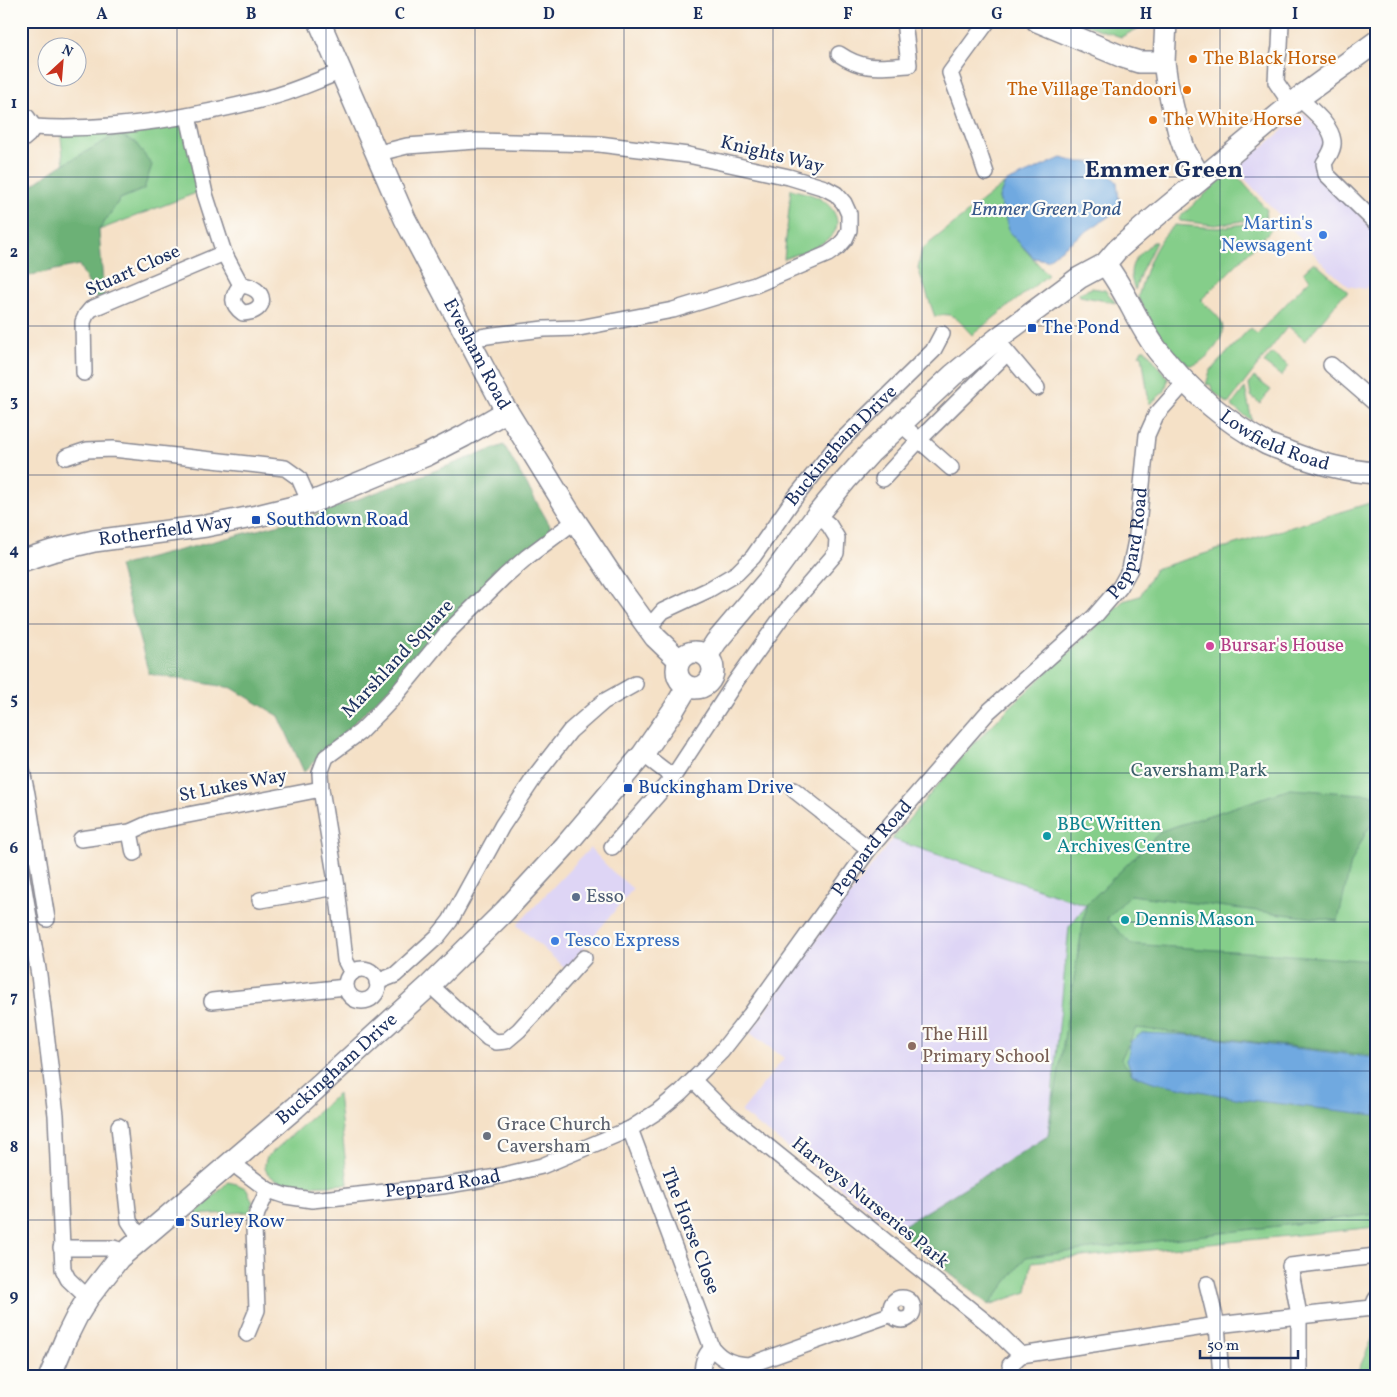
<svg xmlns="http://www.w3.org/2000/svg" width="1397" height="1397" font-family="Vollkorn,serif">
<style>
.built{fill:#ded5f5}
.green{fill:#85ce8a;stroke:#507e74}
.forest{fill:#6cb176;stroke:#44706a}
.water{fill:#70a9e0;stroke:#466c9f}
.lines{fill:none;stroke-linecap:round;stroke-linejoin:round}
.street-casing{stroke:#888892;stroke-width:18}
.secondary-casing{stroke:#888892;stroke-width:24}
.street{stroke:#fff;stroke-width:15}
.secondary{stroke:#fff;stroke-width:21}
.grid{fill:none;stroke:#1b2f5e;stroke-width:1;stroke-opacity:0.55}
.food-dot{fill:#e8710a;stroke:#fdfcf7;stroke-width:2}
.shop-dot{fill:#3f7fe0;stroke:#fdfcf7;stroke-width:2}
.transit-dot{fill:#1a4fb4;stroke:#fdfcf7;stroke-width:2}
.hotel-dot{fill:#d1479c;stroke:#fdfcf7;stroke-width:2}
.culture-dot{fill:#0f9aa8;stroke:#fdfcf7;stroke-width:2}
.service-dot{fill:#5c6f8a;stroke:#fdfcf7;stroke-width:2}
.education-dot{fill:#8d6e63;stroke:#fdfcf7;stroke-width:2}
.worship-dot{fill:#6b7280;stroke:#fdfcf7;stroke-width:2}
.labels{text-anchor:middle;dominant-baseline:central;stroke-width:4.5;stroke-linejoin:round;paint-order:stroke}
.food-label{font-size:19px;fill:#c56008;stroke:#fdfcf7;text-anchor:start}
.street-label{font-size:19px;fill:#1b2f5e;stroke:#fdfcf7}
.shop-label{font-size:19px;fill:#366cbe;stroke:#fdfcf7;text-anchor:end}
.transit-label{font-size:19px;fill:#164399;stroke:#fdfcf7;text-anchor:start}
.hotel-label{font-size:19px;fill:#b23c85;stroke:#fdfcf7;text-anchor:start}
.park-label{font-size:19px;fill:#3b5f6b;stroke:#fdfcf7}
.culture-label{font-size:19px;fill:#0d838f;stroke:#fdfcf7;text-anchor:start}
.service-label{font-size:19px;fill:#4e5e75;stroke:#fdfcf7;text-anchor:start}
.education-label{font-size:19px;fill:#785e54;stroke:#fdfcf7;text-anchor:start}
.worship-label{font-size:19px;fill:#5b616d;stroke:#fdfcf7;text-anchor:start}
.water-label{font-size:20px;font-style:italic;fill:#395a8c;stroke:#fdfcf7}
.district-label{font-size:24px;font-weight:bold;fill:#1b2f5e;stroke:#fdfcf7}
.neatline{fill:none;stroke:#1b2f5e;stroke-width:2}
.grid-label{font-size:16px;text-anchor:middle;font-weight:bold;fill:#1b2f5e}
</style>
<rect width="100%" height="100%" fill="#fdfcf7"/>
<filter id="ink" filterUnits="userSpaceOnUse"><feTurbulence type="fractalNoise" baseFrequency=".02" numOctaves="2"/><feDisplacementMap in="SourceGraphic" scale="10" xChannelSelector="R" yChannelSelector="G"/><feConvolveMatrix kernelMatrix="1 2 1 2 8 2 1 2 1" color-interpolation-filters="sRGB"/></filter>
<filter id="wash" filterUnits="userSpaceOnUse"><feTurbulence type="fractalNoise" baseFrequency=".0096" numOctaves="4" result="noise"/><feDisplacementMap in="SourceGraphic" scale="20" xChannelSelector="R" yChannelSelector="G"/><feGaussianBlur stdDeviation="1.12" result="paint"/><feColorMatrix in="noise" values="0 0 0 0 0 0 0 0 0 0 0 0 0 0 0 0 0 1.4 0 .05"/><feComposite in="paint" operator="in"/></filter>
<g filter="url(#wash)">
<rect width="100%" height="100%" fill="#f5e1c7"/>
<path class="built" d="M1304,113L1329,140L1323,175L1376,233V275L1365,289L1348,286L1324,265L1281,217L1238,172L1236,168Z
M965,753L1161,831L1069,927L1048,1137L982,1180L896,1230L741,1112L784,1058L750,1033L796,967L892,839Z
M590,848L612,871L633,889L566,969L517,925Z"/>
<path class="green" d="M1075,21H1153L1121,37Z
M188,116L204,190L99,230L120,199L144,189L117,134L64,165L60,129Z
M1228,169L1233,171L1267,210L1265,218L1215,225L1180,221L1179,218L1219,181L1221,175Z
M1005,183L999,198L1010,233L1048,275L972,335C960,323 954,309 935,317L918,268L922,249Z
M791,189C800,192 809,193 817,197C835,206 846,226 827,240C815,249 798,253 784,259Z
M1271,220L1276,225L1201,300C1207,307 1219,315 1222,324C1227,337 1209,357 1198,363C1195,365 1190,365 1186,365V362C1167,355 1148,315 1138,297C1145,272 1154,242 1175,225L1218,228Z
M1153,242H1156L1141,272L1135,290C1125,266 1135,258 1153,242Z
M1314,262L1348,292L1342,296L1305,341L1288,326L1228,404L1214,392L1210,384L1206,385L1210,371L1250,328L1257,334L1310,279L1303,272Z
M1092,288L1105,290L1116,303L1080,296L1079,293Z
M1142,349H1145L1168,379L1165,391L1151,403H1149L1142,355H1139Z
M1272,353L1289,366L1281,376L1264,363Z
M1254,377L1271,390L1260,403L1251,396L1249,384Z
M1245,388L1252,421L1231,406Z
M1376,501V1227L1032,1262L1027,1292L989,1305L896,1230L982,1180L1048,1136L1069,927L1086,905L892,839L965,753L1007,710L1123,601L1140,596L1155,569Z
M338,1094L348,1184C331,1185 251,1192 267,1157Z
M228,1182L237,1184L247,1189L253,1203L249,1212L194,1215Z
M1376,1330V1376H1356Z"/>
<path class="forest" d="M117,134L135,142L152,165L144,189L120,199L99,230L104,296L96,298L79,265L27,276L21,278V193L59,167Z
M504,445L552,529L304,772L279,716L232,688L149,674L119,566L315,515Z
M1290,789L1376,795V819L1366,832L1351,863L1338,921L1130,895L1107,919L1131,944L1376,961V1056L1136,1028L1121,1059L1132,1074L1376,1105V1214L1026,1257L989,1305L896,1230L1048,1136L1086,905L1161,831Z"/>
<path class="water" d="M1061,158L1077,162H1098L1117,182L1120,209L1075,239L1047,260L1034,258L1010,233L999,198L1005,183Z
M1142,1033L1187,1035L1376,1058V1115L1241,1099L1153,1082L1132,1074L1127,1060L1131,1041Z"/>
</g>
<g filter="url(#ink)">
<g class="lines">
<defs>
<g id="street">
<path d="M1281,23L1280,47L1277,62L1276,82L1291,104"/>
<path d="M839,54C864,71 880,67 909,65L904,21"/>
<path d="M1299,98C1310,109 1331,124 1333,141C1334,149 1328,157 1324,163L1326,174L1376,223"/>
<path d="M21,114L27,117L34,127L28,135L21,141"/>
<path d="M188,116L205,194L224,253L241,285"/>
<path d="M34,127C114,132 196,117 272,97C295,91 318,80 340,72"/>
<path d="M375,154L407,146L476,141L599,144L688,155L789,177L825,188L836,194L844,203L849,214V230L845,239L838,247L828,254L755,285L673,310L579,328L544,329L494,335L481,337L471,343"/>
<path d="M986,173L979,152L950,73L988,21"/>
<path d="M241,285C267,287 269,312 243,313C231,304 231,297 241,285Z"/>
<path d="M1001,345L1037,388"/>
<path d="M1331,365L1376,404"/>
<path d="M84,373L83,322L86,315L91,309L224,253"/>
<path d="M901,424L951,468"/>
<path d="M66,457L87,450L113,449L285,468L299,478L310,503"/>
<path d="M883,479L919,440L1006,354"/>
<path id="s1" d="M648,628L663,611L708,590L737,573L753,557L793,500L838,444L933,351L942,334"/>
<path d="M643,754L673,777"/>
<path d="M21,766L27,794L47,919"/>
<path d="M794,790L869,849"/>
<path d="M130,832L134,853"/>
<path d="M81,839L130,832L152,822L321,789"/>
<path d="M612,847L673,777L736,681L786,611L836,553L837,538L829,525L817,515"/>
<path d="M21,871L39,975L56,1115L63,1269L68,1279L88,1298"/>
<path d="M260,900L337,887"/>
<circle cx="362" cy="985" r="16"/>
<path d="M352,973L345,960L337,887L321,789L320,773L326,757L360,732L378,714L395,696L446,634L505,576L527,557L575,521"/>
<path d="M377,982L395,975L438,936L450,921L502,826L536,775L570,731L603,702L635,684"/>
<path d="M430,985L488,1038L496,1042L506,1041L519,1030L584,958"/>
<path d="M212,1001L346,987"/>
<path d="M694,1081L726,1113L991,1326L1021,1355"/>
<path d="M119,1126L129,1221L141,1239"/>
<path d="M630,1129L712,1348"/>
<path id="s2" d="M234,1161L240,1169L268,1190L286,1196L312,1200L442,1186L491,1178L542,1166L630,1129L658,1111L681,1092L721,1052L750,1015L869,849L988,712L1094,617L1120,587L1130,569L1137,535L1147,435L1156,415L1179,389L1188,383"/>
<path d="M61,1248H113L127,1252"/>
<path d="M1207,1284L1217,1325L1221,1376"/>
<circle cx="902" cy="1309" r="11"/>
<path d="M247,1334L257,1310L254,1227L257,1213L268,1190"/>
<path d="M749,1365L892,1314"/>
<path d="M703,1376C701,1364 704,1356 712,1348C723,1361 733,1364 749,1365L748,1376"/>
<path d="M1012,1376L1010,1365L1021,1355L1217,1325L1372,1308L1376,1299"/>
<path d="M1299,1376V1315L1290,1266L1376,1256"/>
</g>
<g id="secondary">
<path id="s3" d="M319,21L405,219L502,403L568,510L621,590L655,637L679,660"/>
<path d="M1037,21L1123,57L1139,62H1164"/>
<path d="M1166,21L1164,62L1167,83L1179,133L1185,151L1201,179"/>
<path id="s4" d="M1105,264C1126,290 1137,324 1158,351C1187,387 1225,422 1267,444C1273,447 1281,449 1288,452C1316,463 1345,471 1376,473"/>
<path id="s5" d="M21,561L52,551L94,541L206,526L257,516L310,503L427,455L464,436L507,411"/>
<circle cx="695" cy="670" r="18"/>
<path d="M707,656L716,642L772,576L817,515L845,481L871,452L953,375L997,339L1079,278L1105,264L1117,250L1154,218L1299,98L1376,42"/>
<path id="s6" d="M50,1376L66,1338L77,1316L88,1298L119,1258L295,1108L430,985L505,911L565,846L643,754L674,709L687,687"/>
</g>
</defs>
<use href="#street" class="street-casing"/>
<use href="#secondary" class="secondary-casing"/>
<use href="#street" class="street"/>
<use href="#secondary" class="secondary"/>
</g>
</g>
<path class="grid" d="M177,21V1376M326,21V1376M475,21V1376M624,21V1376M773,21V1376M922,21V1376M1071,21V1376M1220,21V1376M21,177H1376M21,326H1376M21,475H1376M21,624H1376M21,773H1376M21,922H1376M21,1071H1376M21,1220H1376"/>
<g class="food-dot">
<circle cx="1193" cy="59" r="5"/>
<circle cx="1187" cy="90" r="5"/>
<circle cx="1153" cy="120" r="5"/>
</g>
<g class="shop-dot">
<circle cx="1323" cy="235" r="5"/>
<circle cx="555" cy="941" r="5"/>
</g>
<g class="transit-dot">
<rect x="1027" y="323" width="10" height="10" rx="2.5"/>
<rect x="251" y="515" width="10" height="10" rx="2.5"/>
<rect x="623" y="783" width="10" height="10" rx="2.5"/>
<rect x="175" y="1217" width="10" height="10" rx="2.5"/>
</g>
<circle class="hotel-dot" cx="1210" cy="646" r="5"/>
<g class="culture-dot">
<circle cx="1047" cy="836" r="5"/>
<circle cx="1125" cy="920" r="5"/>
</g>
<circle class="service-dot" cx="576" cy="897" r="5"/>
<circle class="education-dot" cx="912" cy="1046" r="5"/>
<circle class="worship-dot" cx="487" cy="1136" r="5"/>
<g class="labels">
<g class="food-label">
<text x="1203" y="59">The Black Horse</text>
<text x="1177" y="90" text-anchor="end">The Village Tandoori</text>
<text x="1163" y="120">The White Horse</text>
</g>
<g class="street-label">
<text transform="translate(772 155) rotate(14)">Knights Way</text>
<text transform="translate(133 271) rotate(-24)">Stuart Close</text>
<text stroke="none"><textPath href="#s3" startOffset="369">Evesham Road</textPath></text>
<text stroke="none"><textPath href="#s4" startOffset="252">Lowfield Road</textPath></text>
<text stroke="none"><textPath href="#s1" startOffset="271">Buckingham Drive</textPath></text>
<text stroke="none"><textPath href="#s5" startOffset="148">Rotherfield Way</textPath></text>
<text stroke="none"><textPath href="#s2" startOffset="1198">Peppard Road</textPath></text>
<text transform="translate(398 659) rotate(-47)">Marshland Square</text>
<text transform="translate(233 786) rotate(-11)">St Lukes Way</text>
<text stroke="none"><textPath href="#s2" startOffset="792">Peppard Road</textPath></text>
<text stroke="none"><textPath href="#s6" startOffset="426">Buckingham Drive</textPath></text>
<text stroke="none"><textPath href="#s2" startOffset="222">Peppard Road</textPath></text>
<text transform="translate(870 1203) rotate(39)">Harveys Nurseries Park</text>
<text transform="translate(690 1231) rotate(69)">The Horse Close</text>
</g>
<g class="shop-label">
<text x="1313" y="224">Martin's<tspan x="1313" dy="22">Newsagent</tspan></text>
<text x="565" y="941" text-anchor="start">Tesco Express</text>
</g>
<g class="transit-label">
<text x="1042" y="328">The Pond</text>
<text x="266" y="520">Southdown Road</text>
<text x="638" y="788">Buckingham Drive</text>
<text x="190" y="1222">Surley Row</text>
</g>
<g class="hotel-label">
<text x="1220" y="646">Bursar's House</text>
</g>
<g class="park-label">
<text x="1199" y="771">Caversham Park</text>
</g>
<g class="culture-label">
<text x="1057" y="825">BBC Written<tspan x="1057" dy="22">Archives Centre</tspan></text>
<text x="1135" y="920">Dennis Mason</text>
</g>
<g class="service-label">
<text x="586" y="897">Esso</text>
</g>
<g class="education-label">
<text x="922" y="1035">The Hill<tspan x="922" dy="22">Primary School</tspan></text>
</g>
<g class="worship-label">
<text x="497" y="1125">Grace Church<tspan x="497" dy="22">Caversham</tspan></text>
</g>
<g class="water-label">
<text x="1046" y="210">Emmer Green Pond</text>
</g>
<g class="district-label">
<text x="1164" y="171">Emmer Green</text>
</g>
</g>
<rect width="1397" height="1397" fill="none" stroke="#fdfcf7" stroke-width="55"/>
<g transform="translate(62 62) rotate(26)"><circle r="24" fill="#fdfcf7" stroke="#a3aaba"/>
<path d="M0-4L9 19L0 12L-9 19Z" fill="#c8321e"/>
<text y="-8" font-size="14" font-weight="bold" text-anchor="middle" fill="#1b2f5e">N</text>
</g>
<path d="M1200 1350v8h98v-8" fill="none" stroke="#1b2f5e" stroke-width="2.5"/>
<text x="1207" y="1350" font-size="15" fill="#1b2f5e" stroke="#fdfcf7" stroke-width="4" paint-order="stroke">50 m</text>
<rect x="28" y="28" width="1342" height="1342" class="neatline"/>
<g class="grid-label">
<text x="102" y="19">A</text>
<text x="251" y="19">B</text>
<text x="400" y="19">C</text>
<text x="549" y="19">D</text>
<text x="698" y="19">E</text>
<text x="848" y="19">F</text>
<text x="997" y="19">G</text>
<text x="1146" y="19">H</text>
<text x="1295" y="19">I</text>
<text x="14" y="108">1</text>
<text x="14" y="257">2</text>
<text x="14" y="406">3</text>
<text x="14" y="555">4</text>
<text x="14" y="704">5</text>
<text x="14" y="853">6</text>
<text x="14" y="1002">7</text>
<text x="14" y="1152">8</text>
<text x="14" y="1301">9</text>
</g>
</svg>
